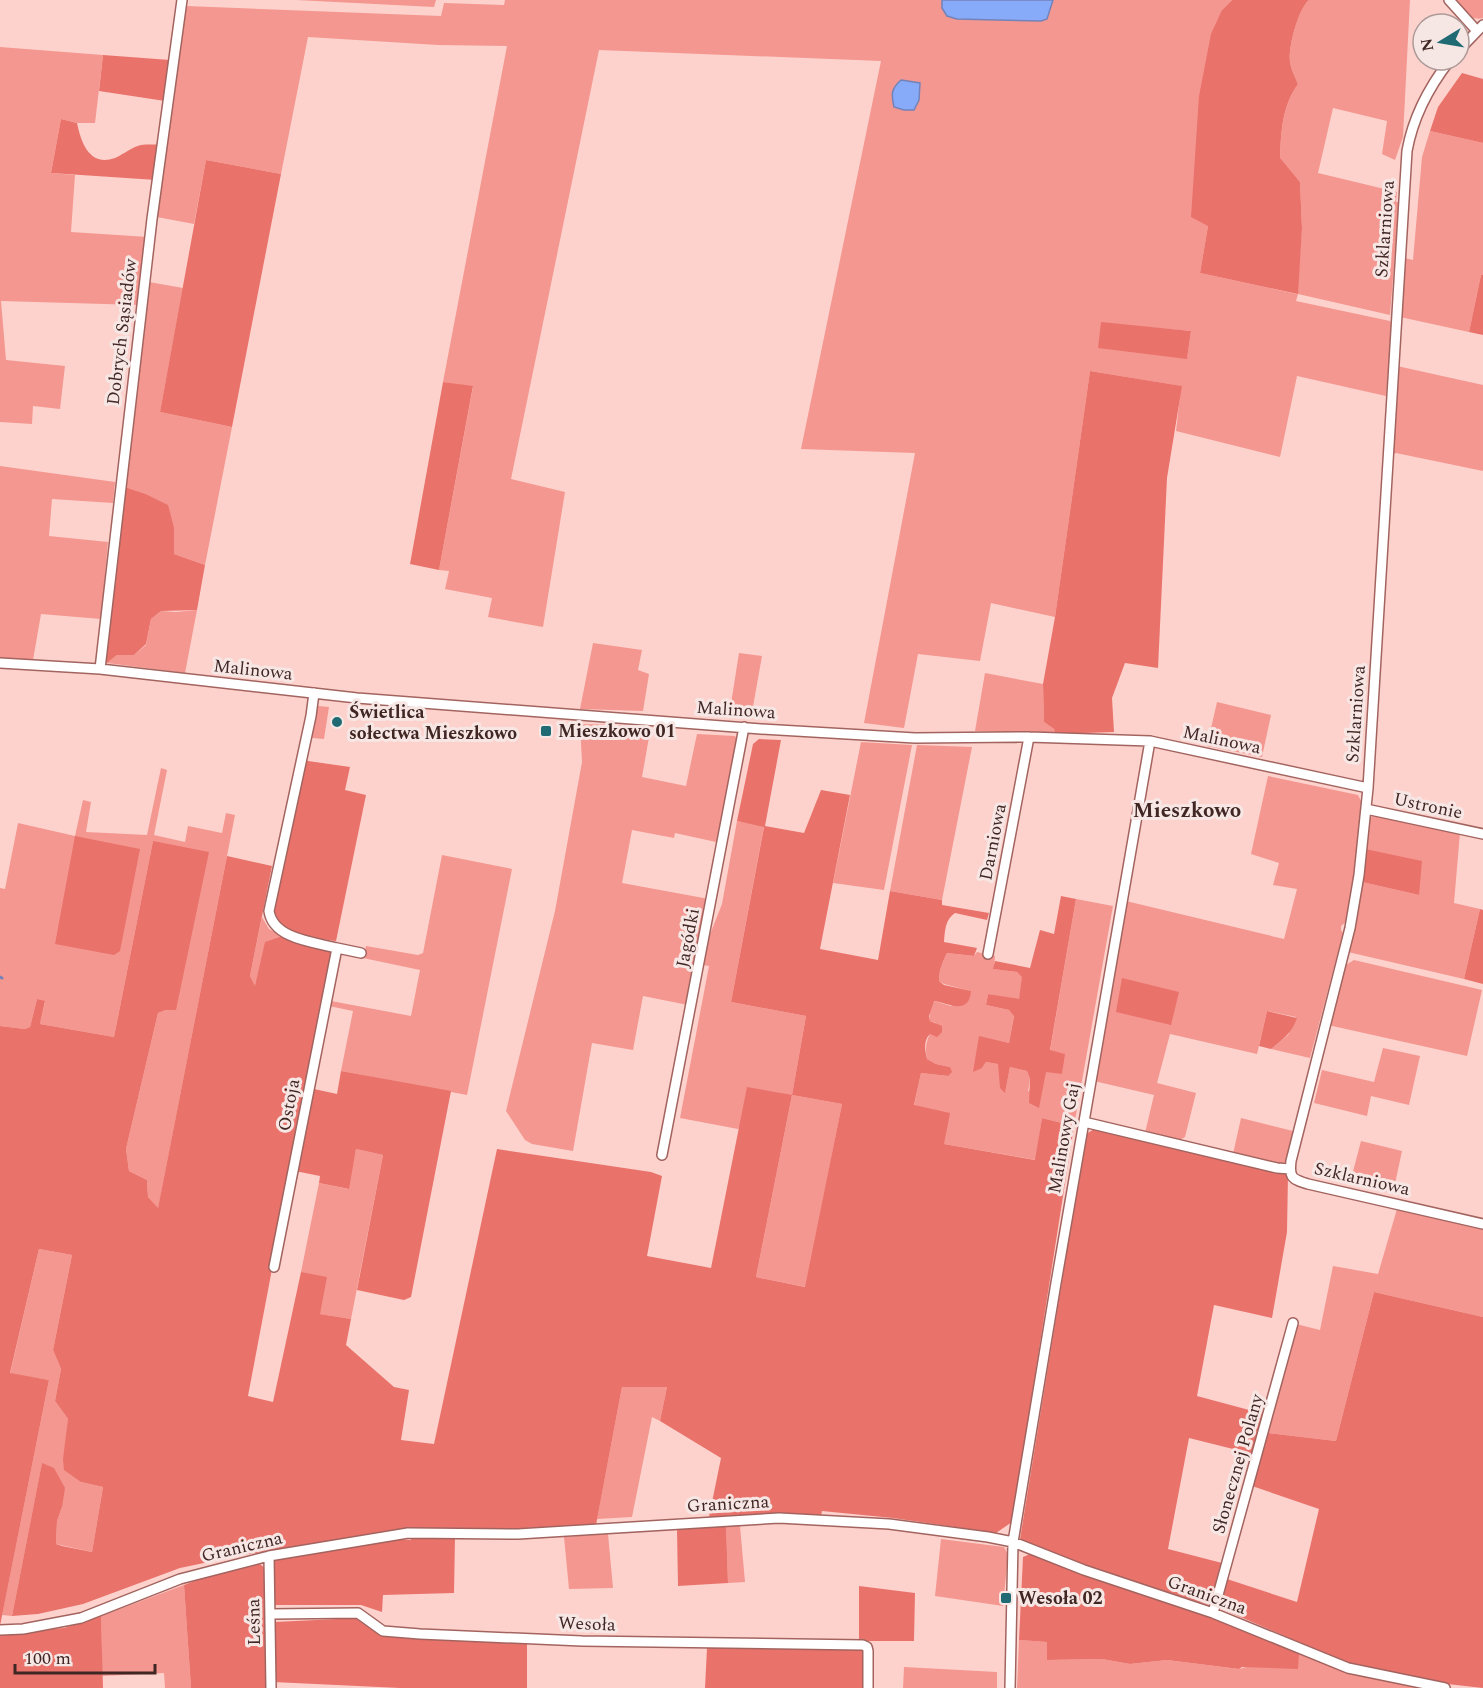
<svg xmlns="http://www.w3.org/2000/svg" width="1483" height="1688" font-family="Spectral,serif">
<style>
.green{fill:#f49790;fill-rule:evenodd}
.forest{fill:#e9726b;fill-rule:evenodd}
.water{fill:#88abf9;stroke:#7383b9;stroke-width:1.5}
.lines{fill:none;stroke-linecap:round;stroke-linejoin:round}
.stream{stroke:#7383b9;stroke-width:3}
.street-casing{stroke:#a3645f;stroke-width:12}
.street{stroke:#fff;stroke-width:9}
.poi-dot{fill:#206b73;stroke:#f6e7e5;stroke-width:2}
.labels{text-anchor:middle;dominant-baseline:central;stroke-width:6;stroke-linejoin:round;paint-order:stroke}
.street-label{font-size:18px;fill:#412724;stroke:#f6e7e5}
.poi-label{font-size:18px;font-weight:bold;fill:#412724;stroke:#f6e7e5;text-anchor:start}
.quarter-label{font-size:21px;font-weight:bold;fill:#412724;stroke:#f6e7e5}
</style>
<rect width="100%" height="100%" fill="#fdd2cd"/>
<path class="green" d="M296,0H436L434,7Z
M505,0H942V8L1047,19L1053,0H1232L1222,10L1208,226L1200,273L1297,294L1302,229L1300,182L1280,159C1281,132 1282,106 1298,84C1295,77 1291,69 1290,62C1288,48 1298,9 1309,0H1410L1403,137L1395,160L1382,154L1387,121L1333,108L1318,173L1397,192L1396,202H1399L1390,315L1298,294L1296,301L1390,321L1392,329L1386,396L1297,376L1280,457L1176,431L1181,386L1090,371L1055,617L991,603L980,661L918,654L904,728L864,723L915,453L801,449L881,61L599,50L511,479L565,492L543,627L488,617L492,598L445,589L449,571L439,570L473,387L443,382L507,46L438,45L308,37L281,174L206,160L194,224L157,217L186,6L441,16L444,3L504,5ZM1101,323L1191,331L1187,358Z
M1455,0H1483V18C1470,22 1463,9 1455,0Z
M0,47L103,55L95,123H77L61,119L51,173L75,175L71,232L148,237L139,305L1,301L6,360L65,366L60,409L33,406L32,424L0,422Z
M1430,131L1483,143V275H1481L1469,332L1400,317L1404,258L1413,260L1422,157Z
M149,282L183,288L160,412L232,427L205,565L174,554V527L167,505L146,494L125,487Z
M1397,366L1483,385V471L1396,453L1392,455Z
M0,466L115,482L113,503L52,499L49,536L108,542L101,619L41,614L33,660L0,658Z
M197,610L185,673L107,663L117,655H134L146,645L151,619L161,611L176,612Z
M593,643L642,650L638,670L649,674L643,711L580,709Z
M739,653L762,656L751,718L729,716Z
M985,673L1043,684L1044,722L1054,729L1055,734L975,731Z
M1217,702L1271,715L1262,757L1207,746Z
M318,706L329,707L324,739L312,738Z
M580,724L651,726L642,777L686,786L697,734L735,736L739,743L720,838L716,842L675,833L674,838L632,830L622,883L709,899L688,1005L643,996L633,1050L592,1043L573,1151L532,1144L525,1140L506,1111L555,911L582,762Z
M861,742L912,745L884,890L833,883Z
M917,745L972,747L942,900L890,891Z
M161,768L167,770L154,835L185,842L188,826L222,833L226,813L235,815L158,1209L148,1197L147,1180L129,1171L126,1149L158,1013L166,1010H176L153,841L114,1037L40,1024L45,1002L37,999L30,1027L25,1029L0,1026V888L5,889L18,823L75,836L83,800L91,802L86,832L147,835Z
M1268,776L1358,795L1361,801L1354,880L1346,922L1341,926V930L1343,933L1310,1058L1271,1049L1288,1035L1296,1017L1267,1011L1257,1054L1170,1034L1157,1083L1196,1093L1185,1137L1178,1141L1145,1133L1154,1095L1094,1081L1126,901L1284,939L1297,889L1273,885L1279,863L1251,854Z
M1372,816L1460,833L1454,903L1480,909L1464,979L1348,952L1362,882L1419,895L1365,849L1367,823Z
M737,821L764,826L731,1002L806,1016L792,1095L842,1104L806,1287L756,1277L792,1095L738,1129L680,1118L709,966L703,965L707,942L722,904Z
M442,855L512,869L467,1095L341,1071L353,1011L329,1006L331,1001L411,1016L420,970L363,958L366,946L418,955L423,953Z
M1076,899L1113,906L1074,1126L1042,1118L1036,1160L944,1144L914,1106L921,1073L948,1076L950,1067L936,1064L927,1059C924,1043 928,1037 936,1023L930,1021C929,1014 930,1007 934,1001L951,1006L970,991L944,984L939,981C939,970 942,962 947,953L974,956L977,952L995,956L994,969L1017,972L1023,977L1019,1000L988,994L986,1005L1009,1010L1014,1015L1009,1043L979,1037L982,1068L986,1062L999,1064L1005,1092L1010,1067L1027,1071L1030,1079L1028,1092L1046,1071L1062,1073L1064,1054L1050,1051Z
M262,917L269,929L283,936L255,987L250,976Z
M1354,960L1482,990L1467,1056L1328,1025L1344,966Z
M1383,1048L1420,1056L1409,1105L1371,1096L1367,1116L1314,1103L1322,1070L1374,1082Z
M1241,1118L1293,1131L1285,1162L1278,1165L1233,1154Z
M1361,1141L1402,1151L1393,1193L1350,1183Z
M356,1149L383,1155L351,1319L320,1314L301,1272L319,1183L348,1189Z
M1397,1209L1483,1229V1317L1374,1292L1336,1441L1268,1433L1296,1324L1320,1330L1333,1266L1378,1274Z
M39,1249L72,1255L53,1350L61,1369L55,1401L68,1419L67,1437L81,1482L103,1487L92,1552L56,1544L57,1521L62,1507L42,1464L12,1616L2,1615L49,1380L10,1374Z
M622,1387H667L660,1421L652,1417L632,1517L597,1519Z
M726,1524L740,1526L745,1582L728,1583Z
M608,1534L613,1588L569,1589L564,1537Z
M941,1539L1004,1547L1008,1555L1003,1606L935,1596Z
M184,1585L191,1688H165L164,1673L102,1676L101,1616Z
M1019,1640L1048,1642L1047,1660L1102,1659L1130,1664L1167,1660L1239,1669L1299,1653L1353,1674L1424,1688H1017Z
M904,1667L997,1672V1688H903Z"/>
<path class="forest" d="M1232,0H1309C1298,9 1288,48 1290,62C1291,69 1295,77 1298,84C1282,106 1281,132 1280,158L1300,182L1302,229L1298,294L1200,273L1208,226L1191,217L1199,96L1211,34L1222,10Z
M103,55L170,60L165,101L99,91Z
M1462,73L1483,79V143L1430,131L1438,107Z
M61,119L77,123C81,142 89,167 115,158C124,154 132,147 141,145C147,144 154,145 160,144L156,180L51,173Z
M206,160L281,174L232,427L160,412Z
M1481,275H1483V335L1469,332Z
M1101,322L1191,331L1187,359L1098,348Z
M1090,371L1182,386L1167,478L1158,668L1125,663L1112,698L1114,732L1055,734L1054,729L1044,722L1043,684L1055,617Z
M443,382L473,386L439,570L410,564Z
M125,487L146,494L168,505L174,527V554L205,565L197,610L161,611L151,619L146,644L134,655H117L107,663L105,662Z
M759,739L781,740L765,826L804,833L821,790L850,795L820,949L878,960L890,891L942,900V905L989,913L987,920L955,913C945,920 945,930 944,942L977,948L974,956L947,953C942,963 939,970 939,981L944,985L971,991C969,1016 948,1003 934,1001L929,1016L930,1021L942,1026V1032L937,1037L930,1034C923,1041 925,1050 927,1059L936,1064L950,1067L952,1072L948,1076L921,1073L914,1105L950,1113L944,1144L1035,1160L1042,1118L1074,1126L1012,1522L996,1533L893,1518L822,1511L821,1516L784,1513L709,1517L721,1458L660,1421L667,1387H622L596,1525L504,1529L416,1530L242,1555L180,1568L83,1604L38,1614L12,1616L42,1463L54,1468L65,1488L62,1507L57,1521L56,1544L62,1546L92,1552L103,1487L81,1482L64,1470L63,1459L68,1419L55,1401L61,1369L53,1350L72,1255L39,1249L10,1373L49,1380L0,1626V1026L25,1029L30,1027L37,999L45,1001L40,1024L114,1037L153,841L209,852L176,1010H166L158,1013L126,1149L129,1171L147,1180L148,1197L158,1208L227,856L272,866L250,976L255,986L265,942L283,936L332,952L248,1396L273,1402L301,1272L327,1277L320,1314L351,1319L346,1345L394,1387L409,1390L401,1440L434,1444L497,1149L651,1172L662,1176L647,1256L711,1268L747,1087L792,1095L806,1016L731,1002L764,827L737,821L753,744ZM792,1095L842,1104L805,1287L756,1277Z
M305,758L308,761L350,767L345,790L366,795L336,941C312,938 279,935 272,909Z
M75,836L140,849L120,951L114,955L55,944Z
M1365,849L1422,861L1419,895L1362,882Z
M1061,896L1076,899L1050,1050L1065,1054L1062,1074L1046,1072L1039,1108L1029,1103L1030,1079L1027,1071L1010,1067L1005,1093L1000,1088L998,1064L986,1062L982,1068L973,1072L979,1036L1009,1043L1014,1016L1009,1010L986,1005L988,994L1019,999L1022,977L1017,972L993,969L995,961L1030,968L1040,930L1054,934Z
M1480,909L1483,910V984L1464,979Z
M1122,978L1179,992L1171,1025L1116,1012Z
M1267,1011L1297,1018C1292,1033 1283,1039 1271,1049L1259,1046Z
M341,1071L451,1091L411,1297L404,1300L357,1290L383,1155L356,1149L349,1189L319,1183L320,1176L295,1171L299,1164L314,1089L337,1094Z
M1096,1128L1288,1174L1287,1232L1272,1318L1214,1305L1197,1396L1264,1414L1253,1454L1189,1438L1168,1549L1222,1563L1212,1603L1208,1605L1161,1590L1145,1588L1097,1572L1020,1539L1086,1134Z
M1374,1292L1483,1317V1688L1412,1680L1352,1665L1222,1609L1221,1602L1227,1579L1297,1602L1319,1509L1252,1486L1268,1433L1336,1441Z
M726,1524L728,1583L678,1586L677,1529Z
M411,1536L455,1537L454,1593L383,1595L382,1612L361,1605H274L275,1560L395,1539L411,1540Z
M1030,1554L1179,1604L1299,1653L1298,1669L1242,1667L1239,1669L1167,1660L1130,1664L1102,1659L1047,1660V1642L1019,1640L1023,1557Z
M260,1564L267,1570L266,1688H191L184,1585L221,1571Z
M859,1586L915,1593L914,1641H859Z
M101,1616L103,1688H0V1633L64,1628Z
M357,1618L382,1635L527,1644V1688H400L273,1682L275,1622Z
M707,1648L863,1649V1688H705Z"/>
<path class="water" d="M942,0H1053L1047,19L1041,21L957,19L947,16L942,8Z
M901,80L920,83L919,100L914,110H904L894,107C891,94 891,89 901,80Z"/>
<g class="lines">
<path class="stream" d="M0,977L2,978"/>
<defs>
<path id="street" d="M1449,0L1477,31
M1459,50L1483,25
M1450,60C1429,87 1413,117 1407,151L1368,788L1359,875L1350,928L1291,1161C1289,1178 1292,1179 1308,1184L1483,1224
M0,663L100,669L357,698L761,729L915,738L1029,737L1150,741L1368,788
M100,669L152,219L182,0
M1366,809L1483,834
M337,948L361,953
M988,954L1029,737
M1084,1122L1277,1168L1290,1169
M662,1155L744,727
M274,1267L337,948C314,942 273,939 269,911L311,716L314,693
M269,1556L271,1688
M1213,1613L1293,1323
M271,1614L358,1613L383,1631L420,1634L582,1641L863,1645L867,1647L868,1651V1688
M0,1630L23,1629L81,1618L180,1579L269,1556L408,1533L518,1534L779,1518L889,1524L988,1537L1013,1542L1084,1570L1213,1613L1348,1668L1445,1688
M1010,1688L1013,1542L1056,1283L1150,741"/>
</defs>
<use href="#street" class="street-casing"/>
<use href="#street" class="street"/>
</g>
<g class="poi-dot">
<circle cx="337" cy="722" r="6"/>
<rect x="540" y="725" width="12" height="12" rx="3"/>
<rect x="1000" y="1592" width="12" height="12" rx="3"/>
</g>
<g class="labels">
<g class="street-label">
<text transform="translate(1385 229) rotate(-86)">Szklarniowa</text>
<text transform="translate(122 332) rotate(-83)">Dobrych Sąsiadów</text>
<text transform="translate(253 670) rotate(6)">Malinowa</text>
<text transform="translate(736 710) rotate(4)">Malinowa</text>
<text transform="translate(1356 714) rotate(-86)">Szklarniowa</text>
<text transform="translate(1222 740) rotate(12)">Malinowa</text>
<text transform="translate(1428 806) rotate(12)">Ustronie</text>
<text transform="translate(993 842) rotate(-79)">Darniowa</text>
<text transform="translate(688 938) rotate(-79)">Jagódki</text>
<text transform="translate(289 1105) rotate(-79)">Ostoja</text>
<text transform="translate(1064 1138) rotate(-80)">Malinowy Gaj</text>
<text transform="translate(1362 1179) rotate(13)">Szklarniowa</text>
<text transform="translate(1238 1464) rotate(-74)">Słonecznej Polany</text>
<text transform="translate(728 1504) rotate(-3)">Graniczna</text>
<text transform="translate(242 1547) rotate(-13)">Graniczna</text>
<text transform="translate(1207 1595) rotate(20)">Graniczna</text>
<text transform="translate(254 1622) rotate(-91)">Leśna</text>
<text transform="translate(587 1624) rotate(2)">Wesoła</text>
</g>
<g class="poi-label">
<text x="349" y="712">Świetlica<tspan x="349" dy="21">sołectwa Mieszkowo</tspan></text>
<text x="558" y="731">Mieszkowo 01</text>
<text x="1018" y="1598">Wesoła 02</text>
</g>
<g class="quarter-label">
<text x="1187" y="811">Mieszkowo</text>
</g>
</g>
<g transform="translate(1441 42) rotate(259)"><circle r="28" fill="#f6e7e5" stroke="#ae9a98" stroke-width="1.5"/>
<path d="M0-4.5L10 22L0 15L-10 22Z" fill="#206b73"/>
<text y="-9" font-size="16" font-weight="bold" text-anchor="middle" fill="#412724">N</text>
</g>
<path d="M15 1664v9h140v-9" fill="none" stroke="#412724" stroke-width="3"/>
<text x="24" y="1664" font-size="18" fill="#412724" stroke="#f6e7e5" stroke-width="4.5" paint-order="stroke">100 m</text>
</svg>
